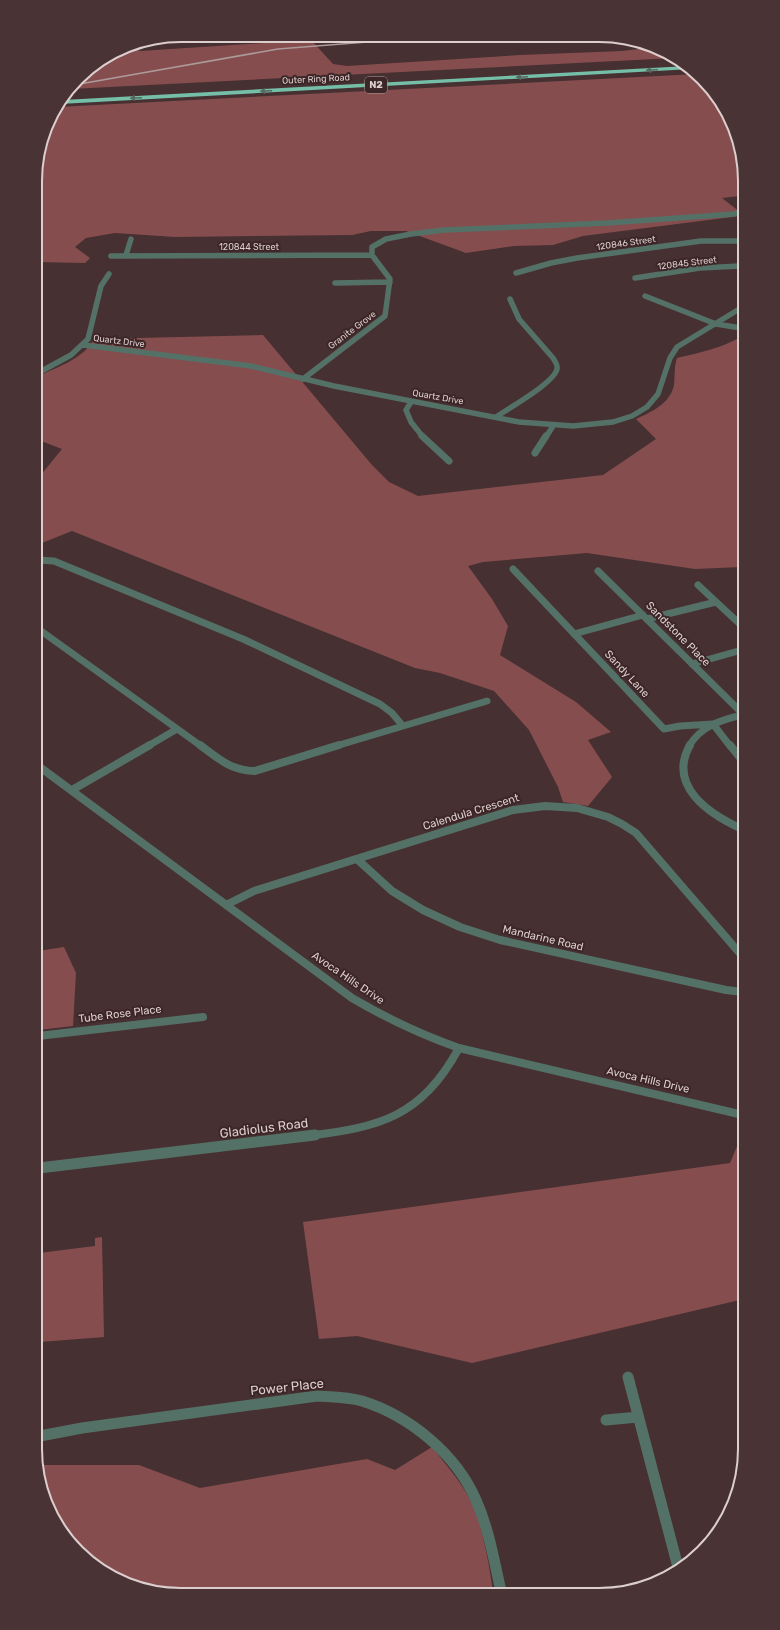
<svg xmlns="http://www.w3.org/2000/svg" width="780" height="1630" font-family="Rubik,sans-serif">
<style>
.green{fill:#864d4f}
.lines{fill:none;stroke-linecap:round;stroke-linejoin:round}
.minor-far3{stroke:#547167;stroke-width:5.5}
.minor-far2{stroke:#547167;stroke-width:7}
.minor-far1{stroke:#547167;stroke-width:8}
.minor{stroke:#547167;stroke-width:11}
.motorway{fill:#75bea8;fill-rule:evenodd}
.rail{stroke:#ac9a9a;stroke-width:1.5}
.oneway{fill:#566a61}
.labels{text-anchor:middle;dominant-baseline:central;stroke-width:4;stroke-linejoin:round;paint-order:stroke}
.far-street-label{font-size:9px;fill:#ddcece;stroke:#3c2627}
.shield{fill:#3c2627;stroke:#ad9c9c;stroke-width:1}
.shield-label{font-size:10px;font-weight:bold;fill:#ddcece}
.street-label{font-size:11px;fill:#ddcece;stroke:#3c2627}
.near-street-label{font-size:13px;fill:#ddcece;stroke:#3c2627}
.rim{fill:none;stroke:#ddcece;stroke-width:2}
</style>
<rect width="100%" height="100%" fill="#473031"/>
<path class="green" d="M311,40L333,64L347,66L520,55L622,51L655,47L663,50L675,58L71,89L85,71L125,46H128L140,51Z
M697,74L720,100L740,143V196L722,198L740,212V216L583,236L553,245L514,246L466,253L406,231H371L352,235L175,237L115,233L86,238L75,247L90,258L85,263L36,262L35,171L50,116L57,107Z
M263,335L372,465L389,482L418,496L603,475L656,439L636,419C651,412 670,404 674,385C675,376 674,367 677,358C699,353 721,348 741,337V567L695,569L587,553L483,562L468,566L492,599L508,626L500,655L576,702L611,732L588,740L612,777L588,806L563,802L558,787L529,730L494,691L440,673L415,668L72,531L37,545L36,481L62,449L36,439V377C55,368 84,359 94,339Z
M64,947L76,973L73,1026L38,1030V951Z
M743,1132L744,1299L472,1363L357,1336L319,1339L303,1222L730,1163Z
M102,1237L104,1337L40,1342L39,1253L95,1246V1238Z
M432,1447C447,1466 466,1487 475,1510C484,1535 489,1564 493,1591L153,1592L116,1580L85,1559L60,1530L40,1487V1465H139L200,1488L367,1459L395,1470Z"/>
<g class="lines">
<path class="minor-far3" d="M126,255L131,239
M111,256L372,255
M516,273L551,263L577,258L701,241H740
M635,278L700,268L740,266
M335,283L390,282
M645,296L716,324L741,328
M83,345L251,366L334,386L519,422L573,426L613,422L632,416L647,407L658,394L670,358L677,347L741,308
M36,374L71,355L88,339L101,286L109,274
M303,379L385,316L390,279L372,255V247L386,239L411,234L444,230L607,223L734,214L740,212
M411,402L406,410L411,422L423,437
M496,417C509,408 554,383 557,369C558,365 555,361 553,358L519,319L510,299
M546,437L553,426"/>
<path class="minor-far2" d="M422,436L449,461
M535,453L546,436
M37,560L54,561L243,639L380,704L392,713L402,725
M513,569L664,729L680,726L713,724L730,746
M598,571L742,713
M698,585L742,626
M647,619L716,602
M37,628L201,746
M574,634L643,615
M692,664L742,650
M148,746L177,729
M336,746L487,701
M689,746C701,726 721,720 742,715"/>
<path class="minor-far1" d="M200,745C218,758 231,771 255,771L339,745
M690,745C667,786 709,814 742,829
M730,745L742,760
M37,765L352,998C386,1018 422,1035 459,1048L743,1115
M72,790L150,745
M358,860L392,891L423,910L460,927L500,940L726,990L743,992
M226,905L254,891L513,810L545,806L577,808L608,817L622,824L636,833L743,957
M38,1036L203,1017
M740,1114L743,1098
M307,1136C381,1127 421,1117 459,1048"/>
<path class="minor" d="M39,1168L315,1135
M628,1377L679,1571
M606,1420L638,1417
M40,1436L82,1428L317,1396C332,1397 348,1397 362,1401C410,1416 456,1454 476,1500C489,1529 494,1561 501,1591"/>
<path class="motorway" d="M688,66L692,69L60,104L63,100Z"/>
<path class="rail" d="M74,85L278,49L431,37"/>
</g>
<defs><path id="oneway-solid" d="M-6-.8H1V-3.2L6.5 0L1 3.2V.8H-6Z"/></defs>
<g class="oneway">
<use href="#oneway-solid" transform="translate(652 70) rotate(177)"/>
<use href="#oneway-solid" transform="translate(522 77) rotate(177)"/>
<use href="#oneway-solid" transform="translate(266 91) rotate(177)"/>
<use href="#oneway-solid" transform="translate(136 98) rotate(177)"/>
</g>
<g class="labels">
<g class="far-street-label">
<text transform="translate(316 79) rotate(-3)">Outer Ring Road</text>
<text transform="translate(626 243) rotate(-8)">120846 Street</text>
<text x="249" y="247">120844 Street</text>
<text transform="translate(687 263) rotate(-7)">120845 Street</text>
<text transform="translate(352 330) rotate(-37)">Granite Grove</text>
<text transform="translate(119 341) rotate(7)">Quartz Drive</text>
<text transform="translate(438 397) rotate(10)">Quartz Drive</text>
</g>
<rect class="shield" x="365" y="77" width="22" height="16" rx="3"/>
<g class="shield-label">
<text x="376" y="85">N2</text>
</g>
<g class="street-label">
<text transform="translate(678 634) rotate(45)">Sandstone Place</text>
<text transform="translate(627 674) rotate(47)">Sandy Lane</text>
<text transform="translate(471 812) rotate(-17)">Calendula Crescent</text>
<text transform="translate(543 938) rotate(13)">Mandarine Road</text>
<text transform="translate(348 978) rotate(34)">Avoca Hills Drive</text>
<text transform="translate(120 1014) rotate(-7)">Tube Rose Place</text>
<text transform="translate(648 1080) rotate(13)">Avoca Hills Drive</text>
</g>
<g class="near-street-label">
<text transform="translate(264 1128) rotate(-7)">Gladiolus Road</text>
<text transform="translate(287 1387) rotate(-6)">Power Place</text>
</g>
</g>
<path d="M0 0H780V1630H0ZM181 42H599A139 139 0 0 1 738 181V1449A139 139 0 0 1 599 1588H181A139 139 0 0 1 42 1449V181A139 139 0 0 1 181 42Z" fill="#493334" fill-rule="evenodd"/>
<path class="rim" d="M181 42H599A139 139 0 0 1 738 181V1449A139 139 0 0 1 599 1588H181A139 139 0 0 1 42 1449V181A139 139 0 0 1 181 42Z"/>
</svg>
